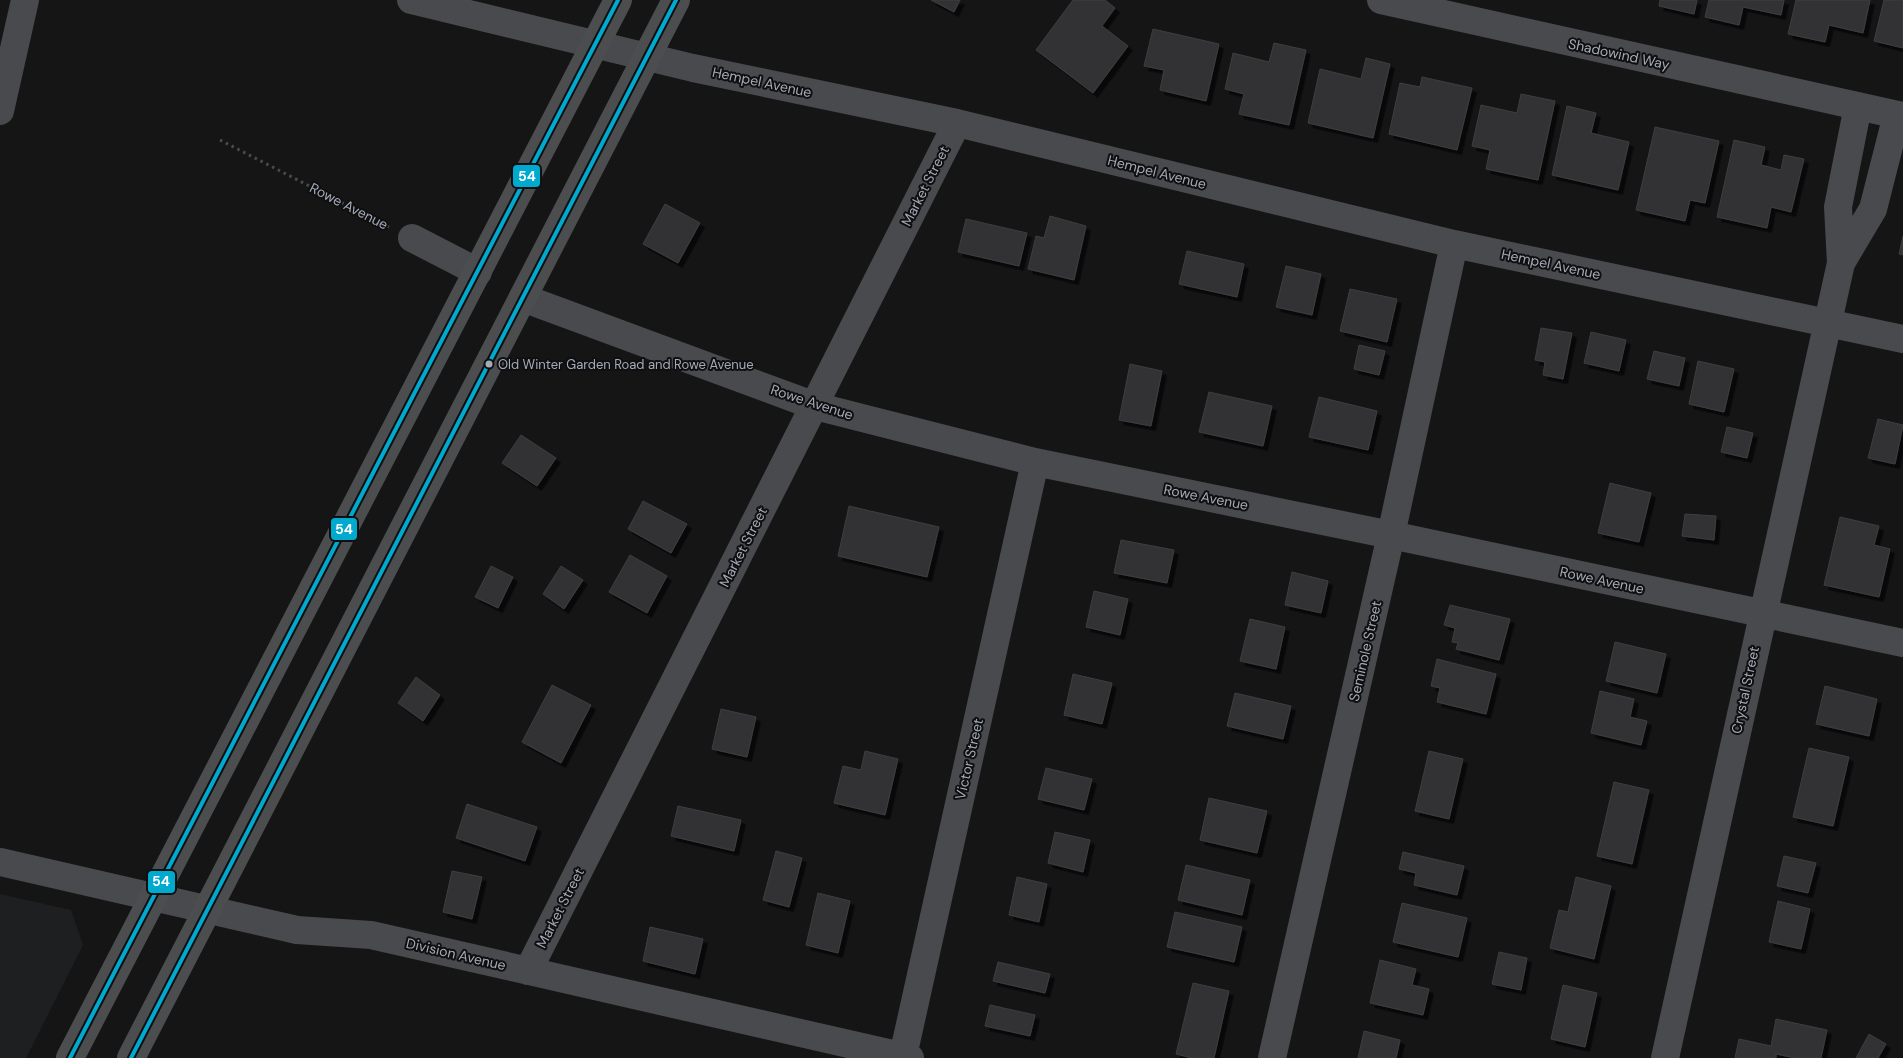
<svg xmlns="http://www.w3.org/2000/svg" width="1903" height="1058" font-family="'DM Sans',sans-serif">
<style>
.built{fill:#1e1f21}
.building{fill:#323334;stroke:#3d3e41;filter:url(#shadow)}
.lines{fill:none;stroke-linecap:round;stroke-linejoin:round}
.path{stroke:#4a4c4f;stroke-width:3;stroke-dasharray:2.5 4;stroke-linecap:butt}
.minor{stroke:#484a4e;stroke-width:28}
.major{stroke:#4b4d4f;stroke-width:28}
.bus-1-casing{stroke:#0f0f11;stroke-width:8}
.bus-1{stroke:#00a9ce;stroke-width:4}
.bus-dot{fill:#a4abb7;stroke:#0f0f11;stroke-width:2}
.labels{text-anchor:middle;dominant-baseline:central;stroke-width:4;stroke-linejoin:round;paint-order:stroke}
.bus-label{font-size:13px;fill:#a4abb7;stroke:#0f0f11;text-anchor:start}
.street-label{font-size:14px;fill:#a4abb7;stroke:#0f0f11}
.line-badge{stroke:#0f0f11;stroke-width:2}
.badge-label{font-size:14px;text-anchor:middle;font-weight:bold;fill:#fff}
</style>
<defs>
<filter id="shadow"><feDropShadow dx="4.5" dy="4.5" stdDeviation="0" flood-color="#0009"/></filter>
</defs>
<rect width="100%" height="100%" fill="#151515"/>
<path class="built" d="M0,894L71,910L83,945L26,1058H0Z"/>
<path class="building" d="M931,0H960L954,12Z
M1073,0H1105L1115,8L1102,26L1128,46L1093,93L1036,50Z
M1660,0H1697L1694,14L1659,6Z
M1709,0H1784L1781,15L1743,7L1739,25L1705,17Z
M1796,0H1870L1863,33L1829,25L1825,42L1788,34Z
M1884,0H1903V48L1874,41Z
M1153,29L1219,44L1206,101L1160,90L1164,70L1144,66Z
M1274,43L1306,50L1289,125L1239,114L1244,94L1225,89L1233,53L1269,62Z
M1366,58L1390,64L1373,138L1308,123L1320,69L1361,79Z
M1422,77L1472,88L1457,150L1389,134L1400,83L1420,87Z
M1521,94L1555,101L1538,180L1486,169L1490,150L1472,146L1481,105L1517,113Z
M1567,106L1596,113L1591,133L1629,142L1618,190L1552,175Z
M1655,127L1719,141L1705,203L1690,200L1685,221L1636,210Z
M1734,140L1765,147L1761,165L1781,170L1784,155L1804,159L1791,212L1771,207L1767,228L1717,217Z
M665,204L700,223L678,263L643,244Z
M1050,216L1086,226L1074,280L1028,269L1036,236L1044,238Z
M966,219L1027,233L1019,266L958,252Z
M1903,236V255L1899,254Z
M1187,251L1244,264L1237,297L1179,284Z
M1286,266L1321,274L1312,315L1276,307Z
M1350,289L1397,299L1387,342L1340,331Z
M1541,328L1572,333L1563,379L1543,375L1545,362L1535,360Z
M1591,332L1626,340L1619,371L1584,363Z
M1359,345L1385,351L1379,375L1354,369Z
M1654,351L1685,358L1679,386L1647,379Z
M1698,361L1734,369L1724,412L1689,404Z
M1130,364L1162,371L1151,426L1119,420Z
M1209,392L1272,406L1263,446L1199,432Z
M1319,397L1377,411L1368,450L1309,437Z
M1878,419L1903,425L1895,464L1868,458Z
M1727,427L1753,433L1747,458L1721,452Z
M521,435L556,458L537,486L502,463Z
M1610,483L1651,493L1639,542L1598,533Z
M643,501L687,524L671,553L628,529Z
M849,506L939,527L927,577L838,556Z
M1685,514L1716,516L1714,540L1682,536Z
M1840,517L1879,526L1874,545L1890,549L1879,597L1824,585Z
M1121,540L1174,550L1167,583L1114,573Z
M630,555L667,576L647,613L609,592Z
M491,566L513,577L498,608L475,597Z
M561,566L583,580L564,609L543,594Z
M1292,572L1328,581L1321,613L1285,605Z
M1094,591L1128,599L1120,635L1086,627Z
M1450,605L1510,619L1499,660L1456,649L1458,643L1452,642L1455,628L1444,625Z
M1250,619L1285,627L1276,669L1240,661Z
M1615,642L1666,654L1657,693L1606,681Z
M1437,659L1496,674L1486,714L1437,702L1440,688L1431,686Z
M1073,674L1112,683L1102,724L1064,715Z
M416,677L440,695L423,721L398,703Z
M552,685L591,705L561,763L522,742Z
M1825,686L1877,699L1869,736L1816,724Z
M1600,691L1634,699L1630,717L1647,721L1641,745L1591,733Z
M1235,693L1291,706L1283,739L1227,726Z
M721,709L756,717L747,757L712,749Z
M1809,748L1849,757L1833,826L1793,817Z
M865,751L898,759L885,815L834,803L843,766L861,770Z
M1429,751L1463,759L1449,819L1415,811Z
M1046,768L1092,779L1084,810L1038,799Z
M1614,782L1649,790L1632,864L1597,856Z
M1209,798L1267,811L1257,853L1200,840Z
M467,804L537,827L525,861L456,838Z
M678,806L741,820L734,851L671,836Z
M1055,832L1090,840L1083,872L1048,863Z
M776,851L802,858L789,907L763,900Z
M1403,852L1464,866L1457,895L1414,885L1416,873L1399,869Z
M1784,856L1816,863L1808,893L1777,886Z
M1186,865L1250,880L1242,915L1178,900Z
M452,871L482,877L472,919L443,912Z
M1017,877L1047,884L1039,922L1009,915Z
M1576,877L1611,886L1594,959L1550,948L1559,910L1568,912Z
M818,893L850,901L838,953L806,945Z
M1778,901L1810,909L1801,949L1769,942Z
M1402,903L1467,918L1458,957L1393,942Z
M1175,912L1242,927L1234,962L1167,947Z
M650,927L703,939L695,974L643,961Z
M1499,952L1527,958L1521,990L1492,984Z
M1380,960L1416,969L1412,985L1429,989L1423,1015L1370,1003Z
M998,962L1050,974L1045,993L993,981Z
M1193,983L1229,991L1214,1058H1192L1176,1054Z
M1563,985L1597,993L1585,1047L1551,1039Z
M990,1005L1035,1015L1030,1036L985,1026Z
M1776,1019L1827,1030L1821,1058H1795L1776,1054V1058H1735L1739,1039L1771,1046Z
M1364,1031L1400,1040L1396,1058H1358Z
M1869,1034L1886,1044L1878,1058H1856Z"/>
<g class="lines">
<path class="path" d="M220,140L389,227"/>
<path class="minor" d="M411,0L693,68L957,123L1454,244L1903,339
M1381,0L1903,116
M0,111L25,0
M412,238L478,272
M1841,263L1873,209L1897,115
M523,298L815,406L1035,462L1391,535L1903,643
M0,862L297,930L371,935L910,1058
M528,971L957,123
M903,1056L1035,462
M1272,1058L1391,535L1454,244
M1665,1058L1841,263L1838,207L1858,106"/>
<path class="major" d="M70,1058L618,0
M131,1058L676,0"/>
<defs>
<path id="bus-1" d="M70,1058L618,0
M131,1058L676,0"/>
</defs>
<use href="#bus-1" class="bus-1-casing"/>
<use href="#bus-1" class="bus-1"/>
</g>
<circle class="bus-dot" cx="489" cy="364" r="4.5"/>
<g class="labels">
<g class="bus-label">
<text x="498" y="364">Old Winter Garden Road and Rowe Avenue</text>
</g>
<g class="street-label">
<text transform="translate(1619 54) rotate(12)">Shadowind Way</text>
<text transform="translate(762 82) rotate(12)">Hempel Avenue</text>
<text transform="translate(1157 172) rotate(14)">Hempel Avenue</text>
<text transform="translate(925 186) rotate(-63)">Market Street</text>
<text transform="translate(349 206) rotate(27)">Rowe Avenue</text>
<text transform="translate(1551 264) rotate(12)">Hempel Avenue</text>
<text transform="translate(812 402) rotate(18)">Rowe Avenue</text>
<text transform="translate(1206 497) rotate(11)">Rowe Avenue</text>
<text transform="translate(743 547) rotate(-63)">Market Street</text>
<text transform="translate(1602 580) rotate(12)">Rowe Avenue</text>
<text transform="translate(1365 651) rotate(-77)">Seminole Street</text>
<text transform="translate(1745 690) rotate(-78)">Crystal Street</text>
<text transform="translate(969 759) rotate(-77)">Victor Street</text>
<text transform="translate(560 908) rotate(-63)">Market Street</text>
<text transform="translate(456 954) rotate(13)">Division Avenue</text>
</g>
</g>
<g class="line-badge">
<rect x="512" y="164" width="29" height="24" rx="5" fill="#00a9ce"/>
<rect x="330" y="517" width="28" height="24" rx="5" fill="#00a9ce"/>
<rect x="147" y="870" width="29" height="24" rx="5" fill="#00a9ce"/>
</g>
<g class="badge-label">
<text x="527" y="181">54</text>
<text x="344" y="534">54</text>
<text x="161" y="886">54</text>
</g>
</svg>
